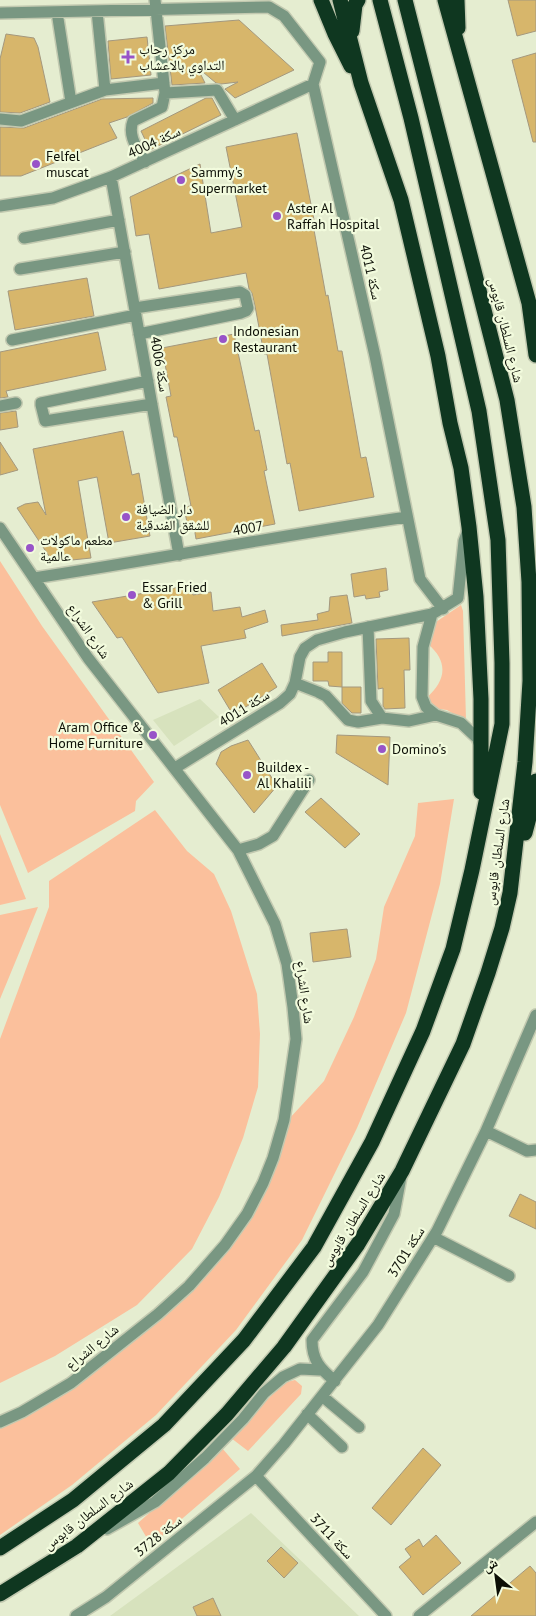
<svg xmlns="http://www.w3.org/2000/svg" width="536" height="1616" font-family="'PT Sans','Noto Naskh Arabic',sans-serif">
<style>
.built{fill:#d7e2bd}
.green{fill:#fbc09c}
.building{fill:#d7b66b;stroke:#a4987e}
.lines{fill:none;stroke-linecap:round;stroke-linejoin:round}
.minor-casing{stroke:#c2c9b0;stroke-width:14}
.highway-casing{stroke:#c2c9b0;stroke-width:18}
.minor{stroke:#799782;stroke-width:11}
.highway{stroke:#0f3720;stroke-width:15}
.poi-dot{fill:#9854c8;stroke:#f2fbdd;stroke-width:2}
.labels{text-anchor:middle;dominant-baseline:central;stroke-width:4.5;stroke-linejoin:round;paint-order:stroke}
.poi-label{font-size:14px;fill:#0c0f06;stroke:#f2fbdd;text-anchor:start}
.street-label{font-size:14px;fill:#0c0f06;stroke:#f2fbdd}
</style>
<rect width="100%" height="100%" fill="#e5edd0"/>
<path class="built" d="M200,699L219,717L174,746L153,720Z
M251,1513L359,1616H110Z"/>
<path class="green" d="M0,561L42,626L154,782L136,801L135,811L28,873L0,805Z
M461,605L463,611L466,720L460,718L447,710L432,708L426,698C446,681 449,662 428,644L433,624Z
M454,799L440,884L406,1013L357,1128L302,1240L236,1330L156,1415L72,1485L0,1535V1427L73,1387L228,1248L288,1120L324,1081L354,1017L376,959L384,907L415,836L418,803Z
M155,810L187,851L214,874L231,911L257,994L260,1034L258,1087L243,1138L219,1197L192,1249L137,1305L55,1356L0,1383V1039L49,907V881Z
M0,834L26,899L0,905Z
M38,907L0,999V915Z
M295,1380L302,1386L301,1394L248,1451L231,1438L283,1383Z
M222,1448L240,1469L162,1536L148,1540L138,1523Z"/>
<path class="building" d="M508,0H536V31L517,36Z
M239,20L294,70L235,98L225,89L238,82L221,84L216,83L197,67L205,83L172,85L165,26Z
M6,34L34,38L38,47L50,102L20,113L0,112V59Z
M147,37L151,75L111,79L108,41Z
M536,53V142H533L512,60Z
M153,98V103L127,117L109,123L117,138L21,176H0V127L24,128L102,99Z
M206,98H212L221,115L150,150L141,131Z
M297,133L316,230H314L326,296L328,295L338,351H342L361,458L366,457L374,497L299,511L290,463L287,464L267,354H264L255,306L252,293L249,289L246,273L159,289L149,234L136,236L130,197L200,164L211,233L242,227L226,147Z
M87,278L94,316L15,330L8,291Z
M98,332L106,370L6,391L8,397L0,398V352Z
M234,334L255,431L259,430L267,470L264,471L275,524L196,539L194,527L188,528L184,507L191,506L177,437H174L166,397L171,396L162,348Z
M16,411L18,427L0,430V413Z
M123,431L132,475L139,473L150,536L109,543L97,477L78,481L91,558L53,562L17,508L25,504L38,502L46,515L33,449Z
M0,442L18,470L0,475Z
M386,568L388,590L379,592L380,597L366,599L365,595L354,597L351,574Z
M192,585L193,595L211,592L213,611L240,607L242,617L265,610L268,622L244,630L246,638L201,646L209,683L158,693L122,637L117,638L92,602Z
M347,595L352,623L282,636L281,625L318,620L317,614L329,611L330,597Z
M409,638L410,670H404L405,708L385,709L383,706V688L378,689L376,639Z
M328,652H342V687L329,686L328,681H313V662H328Z
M262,663L277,687L233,715L218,690Z
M342,687H361V713H352L342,703Z
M337,735L390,737L388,785L336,753Z
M248,740L277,786L254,813L216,764L221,752L231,746Z
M321,798L360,834L345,848L305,812Z
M347,929L351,957L313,962L310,933Z
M520,1194L536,1202V1229L509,1216Z
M423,1448L441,1465L391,1525L372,1508Z
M436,1535L461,1563L423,1595L399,1567L411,1557L405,1549L419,1539L423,1547Z
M281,1547L298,1563L284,1578L267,1561Z
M530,1566L536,1573V1616H471Z
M213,1598L221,1616H197L193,1607Z"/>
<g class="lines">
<defs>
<path id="minor" d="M97,11L105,90
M57,12L71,102
M0,13L269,7L284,16L320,62L313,84L375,356L420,579L443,609
M165,93L217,90L235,120
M0,119L21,121L105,90L164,83
M145,162C138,149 127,136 133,121L162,107L165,93L155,0
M111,177L179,555
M0,206L53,198L111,177L313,84
M24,238L119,220
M20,269L125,252
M135,308L240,292L245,295L248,308L246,311L241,313L139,334
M12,340L136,315
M148,381L41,403V405L45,421L152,404
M0,406L16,403
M0,528L88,658L238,850L275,924L287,964L293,1007L296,1039L284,1120L273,1158L263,1183L247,1214L225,1245L189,1286L158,1314L71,1383L22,1412L0,1422
M34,578C159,559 283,535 407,517
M432,614L423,647L422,697L426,707L436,715L461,723L477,738L481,748
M368,627L371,701L382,718L409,721L436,715
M295,683L318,692L326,696L348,720L358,722L382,718
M175,768L280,703L290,694L295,683L300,657L305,648L317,640L345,632L432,614L458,598L464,541L467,533
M238,850L259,844L273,836L309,780
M486,1131L527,1151L536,1150
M433,1237L509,1276
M335,1381C320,1369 312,1360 312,1340L363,1272L394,1214L401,1177
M322,1396L359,1427
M307,1414L342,1447
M256,1476L386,1616
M107,1529L155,1502L205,1458L243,1419L264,1393L283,1377L300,1369L320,1370
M76,1616L106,1597L256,1476L284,1444L378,1325L437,1231L486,1131L536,1015
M419,1616L536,1522"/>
<path id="highway" d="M321,0L335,34L351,66
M340,0L361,83L401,200L438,356L450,423L461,468L469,527L476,597L481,699V792
M445,0L529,303L536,355
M457,0L458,28
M352,31L355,5L358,0
M525,833L533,802L536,781
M0,1548L73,1500L164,1425L244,1340L314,1247L372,1142L423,1031L453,949L472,870L502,724V663L498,540L479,411L411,118L380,0
M0,1594L77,1546L169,1473L227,1414L284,1347L358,1244L402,1171L463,1044L488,973L502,928L510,893L525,762L530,681L529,582L524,507L507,400L405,0"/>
</defs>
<use href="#minor" class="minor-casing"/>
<use href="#highway" class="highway-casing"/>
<use href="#minor" class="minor"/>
<use href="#highway" class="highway"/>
</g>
<g class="poi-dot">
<path d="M125.5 49.5h5v5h5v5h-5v5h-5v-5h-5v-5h5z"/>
<circle cx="36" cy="164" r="5"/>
<circle cx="181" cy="180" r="5"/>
<circle cx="277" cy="216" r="5"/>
<circle cx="223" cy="339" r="5"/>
<circle cx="126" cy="517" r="5"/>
<circle cx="30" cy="548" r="5"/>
<circle cx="132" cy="595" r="5"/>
<circle cx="153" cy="735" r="5"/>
<circle cx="382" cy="749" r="5"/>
<circle cx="247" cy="775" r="5"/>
</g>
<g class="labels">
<g class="poi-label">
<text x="139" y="49">مركز رحاب<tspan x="139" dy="16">التداوي بالاعشاب</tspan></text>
<text x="46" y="156">Felfel<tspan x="46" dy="16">muscat</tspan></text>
<text x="191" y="172">Sammy's<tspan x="191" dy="16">Supermarket</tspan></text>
<text x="287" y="208">Aster Al<tspan x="287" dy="16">Raffah Hospital</tspan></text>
<text x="233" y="331">Indonesian<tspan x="233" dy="16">Restaurant</tspan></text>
<text x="136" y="509">دار الضيافة<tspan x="136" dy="16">للشقق الفندقية</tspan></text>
<text x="40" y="540">مطعم ماكولات<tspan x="40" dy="16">عالمية</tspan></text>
<text x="142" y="587">Essar Fried<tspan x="142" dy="16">&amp; Grill</tspan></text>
<text x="143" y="727" text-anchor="end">Aram Office &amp;<tspan x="143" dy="16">Home Furniture</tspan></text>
<text x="392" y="749">Domino's</text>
<text x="257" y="767">Buildex -<tspan x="257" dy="16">Al Khalili</tspan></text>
</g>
<g class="street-label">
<text transform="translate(154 142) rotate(-25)">سكة 4004</text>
<text transform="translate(371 272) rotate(77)">سكة 4011</text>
<text transform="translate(506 330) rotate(76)">شارع السلطان قابوس</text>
<text transform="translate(160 364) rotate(80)">سكة 4006</text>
<text transform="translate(248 528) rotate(-10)">4007</text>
<text transform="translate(89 631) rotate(55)">شارع الشراع</text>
<text transform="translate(244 708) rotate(-32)">سكة 4011</text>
<text transform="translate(497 852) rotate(-82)">شارع السلطان قابوس</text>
<text transform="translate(305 992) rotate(82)">شارع الشراع</text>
<text transform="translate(353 1219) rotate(-58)">شارع السلطان قابوس</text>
<text transform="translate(406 1252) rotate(-58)">سكة 3701</text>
<text transform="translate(92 1347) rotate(-39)">شارع الشراع</text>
<text transform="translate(88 1514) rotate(-37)">شارع السلطان قابوس</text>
<text transform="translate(158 1536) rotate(-39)">سكة 3728</text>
<text transform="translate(332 1536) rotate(47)">سكة 3711</text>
</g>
</g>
<g transform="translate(496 1576) rotate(331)" stroke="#f2fbdd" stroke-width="4" paint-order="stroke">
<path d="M0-4L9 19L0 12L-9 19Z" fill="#0c0f06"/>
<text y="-8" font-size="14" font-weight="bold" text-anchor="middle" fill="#0c0f06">ش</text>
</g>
</svg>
